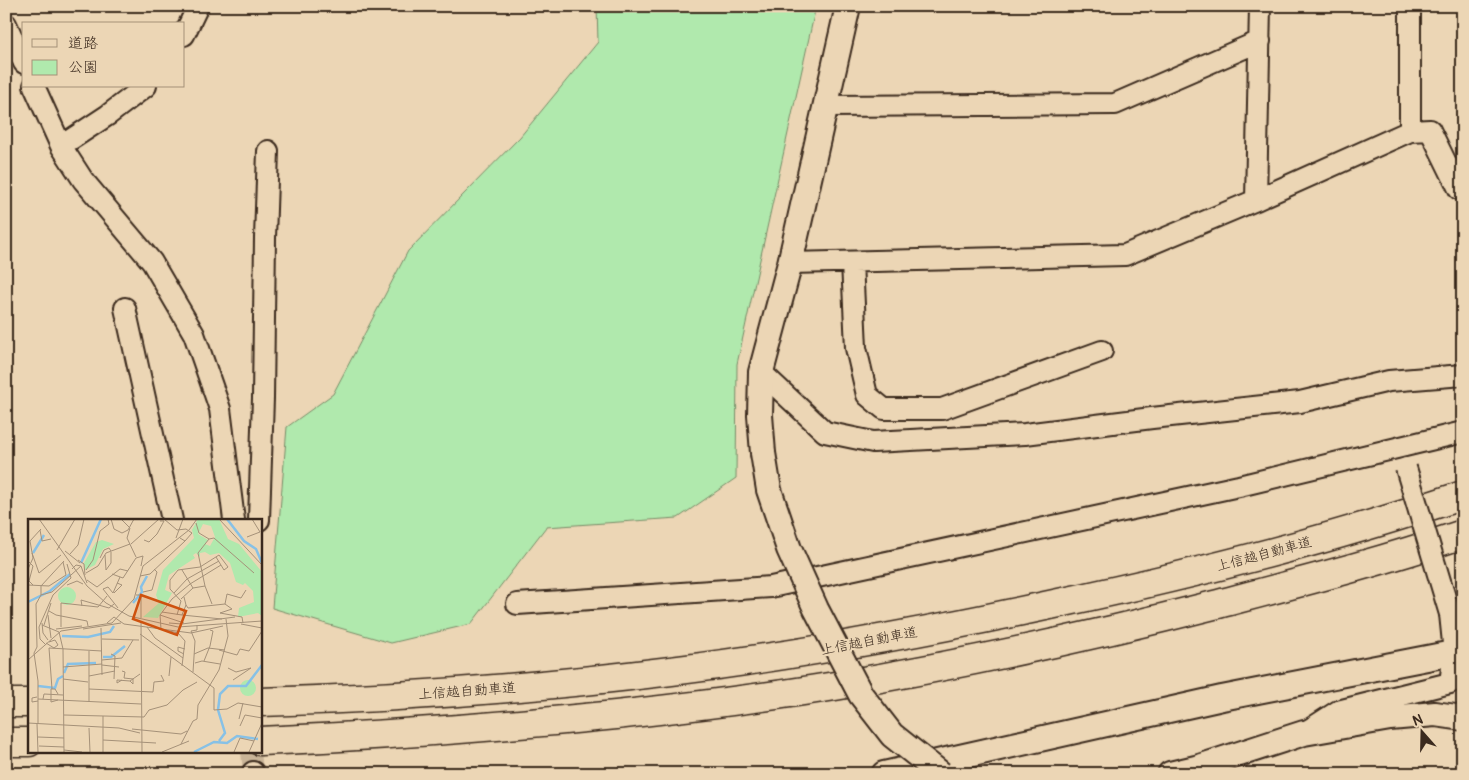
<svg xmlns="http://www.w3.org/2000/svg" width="1469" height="780" font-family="Pangolin,'Klee One',sans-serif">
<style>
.green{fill:#b0e9ad;stroke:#768a66}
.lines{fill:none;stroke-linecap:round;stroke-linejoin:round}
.minor-tunnel{stroke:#c9b497;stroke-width:20;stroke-dasharray:20 10;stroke-linecap:butt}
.minor-casing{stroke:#3b2a1e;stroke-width:24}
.tertiary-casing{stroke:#3b2a1e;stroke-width:28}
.motorway-casing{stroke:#3b2a1e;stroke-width:31}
.minor{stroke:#ecd6b5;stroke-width:20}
.tertiary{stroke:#ecd6b5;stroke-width:24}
.motorway{stroke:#ecd6b5;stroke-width:28}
.minor-bridge-casing{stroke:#3b2a1e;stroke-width:24;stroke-linecap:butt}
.tertiary-bridge-casing{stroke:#3b2a1e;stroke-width:28;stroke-linecap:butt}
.minor-bridge{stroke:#ecd6b5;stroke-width:20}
.tertiary-bridge{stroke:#ecd6b5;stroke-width:24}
.labels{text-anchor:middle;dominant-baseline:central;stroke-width:4.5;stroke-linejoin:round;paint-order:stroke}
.street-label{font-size:14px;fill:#3b2a1e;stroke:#ecd6b5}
.inset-river{fill:none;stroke:#87c1e6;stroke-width:2.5}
.inset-road{fill:none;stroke:#a59179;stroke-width:1}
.view{fill:#ce520f;fill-opacity:0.15;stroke:#ce520f;stroke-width:2.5}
.inset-edge{fill:none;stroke:#3b2a1e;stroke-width:2.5}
</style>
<rect width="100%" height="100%" fill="#ecd6b5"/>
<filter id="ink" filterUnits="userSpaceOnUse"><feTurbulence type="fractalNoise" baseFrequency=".02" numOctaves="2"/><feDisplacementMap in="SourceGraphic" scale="10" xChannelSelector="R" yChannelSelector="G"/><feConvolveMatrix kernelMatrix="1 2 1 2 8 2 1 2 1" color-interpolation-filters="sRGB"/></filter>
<g filter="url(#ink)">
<path class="green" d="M597,6H816L737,364L736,478L678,518L546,527L471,624L391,643L272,608L287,427L333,394L408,251L520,137L598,42Z"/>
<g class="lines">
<path class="minor-tunnel" d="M251,751L253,772"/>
<defs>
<path id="minor" d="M6,24L24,63
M184,35L198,6
M34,86L61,146L83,180L152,262L194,334L220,409L234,520
M826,106L1115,104L1260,41
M1410,131L1430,130L1459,189L1463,190
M61,146L108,115L146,86
M1256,200L1260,6
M852,262L856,348L867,395L884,409H942L1102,351
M790,263L1125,255L1256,200L1410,131V6
M125,308L172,520
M761,372L825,432L873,442L1025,434L1152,418L1300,402L1389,381L1463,375
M259,520L263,398L265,238L268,151
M517,604L771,587L1239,486L1463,432
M1307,731L1338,711L1450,683L1454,653L1450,614
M253,772V774"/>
<path id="tertiary" d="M763,453L760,415L761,372L790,263L848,6
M884,774L1222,698L1463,651
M1170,774L1196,768L1304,733L1390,718L1435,714L1463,718"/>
<path id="motorway" d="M260,702C397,698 535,688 671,671C801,655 930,631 1059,603C1195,574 1331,540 1463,495
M6,703H29
M260,741C379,736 497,727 616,715C689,707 763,698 835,686C963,664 1089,637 1214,605C1298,583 1381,562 1463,534
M6,742H29"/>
</defs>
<use href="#minor" class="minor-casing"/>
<use href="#tertiary" class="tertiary-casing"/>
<use href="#motorway" class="motorway-casing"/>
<use href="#minor" class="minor"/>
<use href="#tertiary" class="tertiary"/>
<use href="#motorway" class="motorway"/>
<defs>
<path id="minor-bridge" d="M1406,468L1450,614"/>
<path id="tertiary-bridge" d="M763,453L769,490L789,549L816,609L861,695L892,735L941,774"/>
</defs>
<use href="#minor-bridge" class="minor-bridge-casing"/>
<use href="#tertiary-bridge" class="tertiary-bridge-casing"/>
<use href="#minor-bridge" class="minor-bridge"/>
<use href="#tertiary-bridge" class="tertiary-bridge"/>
</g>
</g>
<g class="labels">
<g class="street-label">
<text transform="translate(1264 554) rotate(-15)">上信越自動車道</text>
<text transform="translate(869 641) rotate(-11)">上信越自動車道</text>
<text transform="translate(467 691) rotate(-4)">上信越自動車道</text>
</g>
</g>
<g transform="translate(28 519)">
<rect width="234" height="234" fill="#ecd6b5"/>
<path d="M170,0H191L200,20L211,25L234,53V97L230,94L210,98L211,89L226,83L225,72L217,64L215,66L208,63L202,44L191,34L182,36L177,33L172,34V38L168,34L165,36L167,39L141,56L137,71L144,74L130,99L115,98L131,84L128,76L135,51L166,19L164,11ZM175,5L183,7L187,18L182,27L177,25L180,21L170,15ZM74,21L86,25L75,30L67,46L57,51L56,44L68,23ZM30 77a9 9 0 1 1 18 0a9 9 0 1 1-18 0ZM212 169a8 8 0 1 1 16 0a8 8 0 1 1-16 0Z" fill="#b0e9ad" fill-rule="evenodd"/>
<path class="inset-river" d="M199,0L216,22L228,30L234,44M5,34L16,16M53,44L73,0M0,83L22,72L42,55M105,84L114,73L113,68L119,57M34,117L60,118L82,113L86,107M75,138H83L97,127M36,154L40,145L68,144M10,167L27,169L30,160L35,157M191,222L197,214L190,191L192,175L200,167H218L234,146M166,233L186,223L199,224L209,217L230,220"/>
<path class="inset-road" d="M11,0L59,67L78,84L101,97L150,108L234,102M83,0L86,10L94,14L100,11L106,0M93,0L102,9L99,19L108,38M136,0L149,11L158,10L164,14L157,22M191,0L234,46M168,4L171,14L181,20L186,19L226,54M12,11L14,22L23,20M219,18L232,13L224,0M148,19L155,0M116,21L121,23L129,15L136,2H132M103,25L131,0M29,31L47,0M37,32L52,44M4,34L11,54L33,36M42,35L50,26L56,0M77,36L78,51L83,44V33M72,39L76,31L81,29L83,32M108,39L115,37L113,47M50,41L56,45L57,56M0,42L5,47L1,62L5,66M0,50L5,39L2,22L13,10M44,50L48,46L53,47L59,64M58,51L65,41L72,12L81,5L80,0M154,51L165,69M58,54L70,47L78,34L102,25M84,55L95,59L108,39M112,57L122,55L157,22L152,19M59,61L69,68L92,50L100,52M0,66L21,67L38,56L35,43M39,66L49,62L55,65M177,67L184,85M115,73L124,71L129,53L126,50M85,74L80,68L75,70L90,89M85,74L92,58M86,74L94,66L89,64M146,74L159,60L191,42M13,76L24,73L53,47M108,76H113V99M153,80L165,69L177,67L170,34L181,20M158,86L160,89L197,85M54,87L53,81L81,89L86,85M21,92L28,96L59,102L60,107M134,93L154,96L158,86L156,78M20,96L23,119M132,96L156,104M149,96L153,82L142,70V61L150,51L172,48L191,36L200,48L196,51L188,38M154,96L194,100M113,102L114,233M14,104L15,114L20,121M79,104L86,98L96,105L163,114L195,107M141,104L154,105L207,98M215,104L214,98L192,94L204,90L197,85L199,75L213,79L218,71M213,105L234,109M14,106L31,113M16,106L23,84M33,108V84L70,88L79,77M119,108L127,119L155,139M73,109L74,156M28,110L54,107M55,110L93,104M31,113L35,130L36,233M112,115L186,169V191L199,190L210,184L234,188M74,120L111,121M18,124L26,129L30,126L27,121L21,123M18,126L12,120L11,108L25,76L43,59L39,45M191,131L209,136L212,130L221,132L234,112M61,132V183M83,135L87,137L86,160M156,135L150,132V128L157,130M166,135L180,129L197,131M0,141L33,112L84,104L106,80L115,47L161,11L169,0M74,141L94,139L105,121M176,142L182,127L185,112L182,111M167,144L174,142L192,145M74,146L91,148M154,147L157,122L150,114L133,110L132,96L144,80L162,65L193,46M35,148L74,145M200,149L208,153L223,149L205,161M94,152L97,153L96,159L105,160V165L102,162M165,153L167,122L163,112L169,111V106M61,157L87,152M141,157L143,138M35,160L60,163M94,161L89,164V161L102,162L112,155M24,170L21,129L74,132M61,170L125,173L126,163L136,162L133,156M30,175L27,170H23V183L30,181M9,178L4,179V183L10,182M10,180L113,185M15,180L16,175L35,176M36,196L116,198L121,191L139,186L155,171L169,163M75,197V233M211,200L215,184M0,204L91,209L112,214M9,205L10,233M10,205V162L6,134L9,128L8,85L13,76V67L36,42M212,207L217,196L234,199M61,209L62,233M104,210L153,215L159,212M10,218L36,219M75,221L128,224M153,225L165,202L169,200L170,186L191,151L200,117L198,100M11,227L36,228M36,231L54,233M134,233L161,222M206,233L212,219L226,222M221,233L234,204"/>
<path class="view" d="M113,76L158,92L149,116L105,100Z"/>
<rect width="234" height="234" class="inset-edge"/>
</g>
<rect width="1469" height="780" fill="none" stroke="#ecd6b5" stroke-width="25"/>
<rect x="12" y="12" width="1444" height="755" fill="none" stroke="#3b2a1e" stroke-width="2" filter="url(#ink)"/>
<rect x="22" y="22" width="162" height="65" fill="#ecd6b5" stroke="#a59179"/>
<rect x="32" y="39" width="25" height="8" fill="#ecd6b5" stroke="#a59179"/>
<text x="68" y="48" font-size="15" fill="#3b2a1e">道路</text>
<rect x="32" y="60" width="25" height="15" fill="#b0e9ad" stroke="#a59179"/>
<text x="68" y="72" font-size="15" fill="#3b2a1e">公園</text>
<g transform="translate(1422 732) rotate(340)" stroke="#ecd6b5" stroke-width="4" paint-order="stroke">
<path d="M0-4L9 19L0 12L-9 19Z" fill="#3b2a1e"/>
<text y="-8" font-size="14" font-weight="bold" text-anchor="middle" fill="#3b2a1e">N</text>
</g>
</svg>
